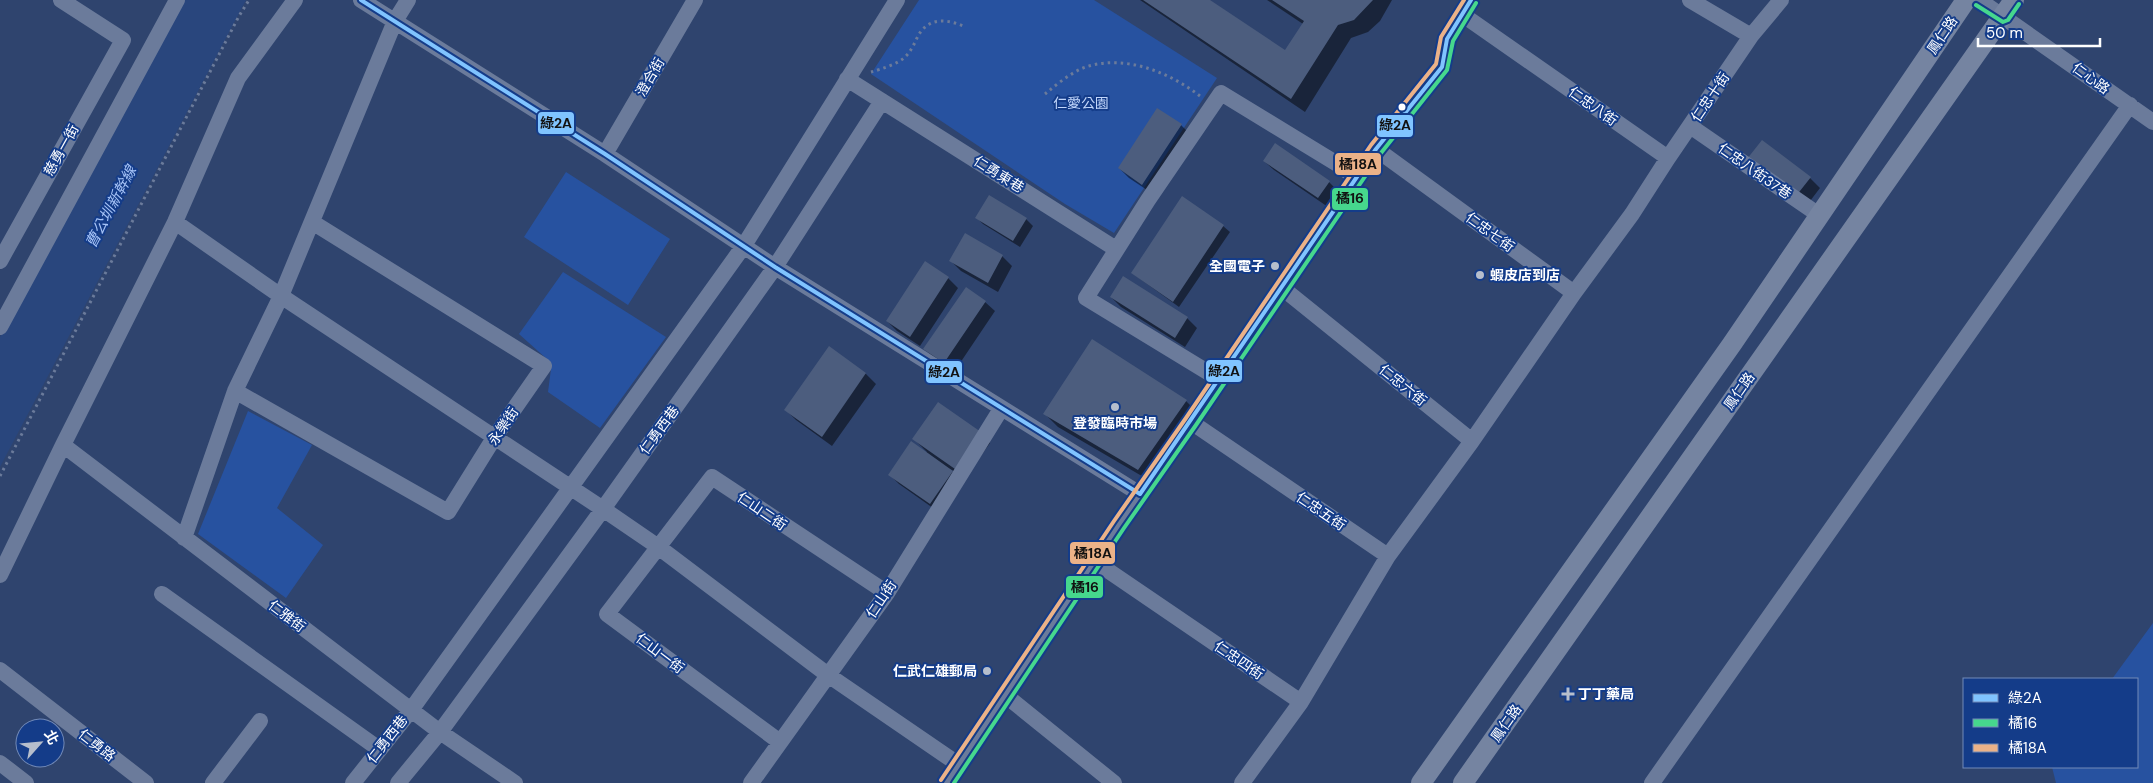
<svg xmlns="http://www.w3.org/2000/svg" width="2153" height="783" font-family="'DM Sans','Noto Sans TC',sans-serif">
<style>
.green{fill:#2752a0}
.water{fill:#29467d}
.shadow{fill:#0007}
.building{fill:#4c5d7e}
.lines{fill:none;stroke-linecap:round;stroke-linejoin:round}
.path{stroke:#6b7b9b;stroke-width:3;stroke-dasharray:2.5 4;stroke-linecap:butt}
.minor{stroke:#6b7b9b;stroke-width:16}
.major{stroke:#7584a1;stroke-width:20}
.bus-1-casing{stroke:#143c89;stroke-width:8}
.bus-2-casing{stroke:#143c89;stroke-width:8}
.bus-3-casing{stroke:#143c89;stroke-width:8}
.bus-1{stroke:#80c4ff;stroke-width:4}
.bus-2{stroke:#46d78d;stroke-width:4}
.bus-3{stroke:#ebb288;stroke-width:4}
.bus-dot{fill:#fff;stroke:#143c89;stroke-width:2}
.poi-dot{fill:#b6becc;stroke:#143c89;stroke-width:2}
.labels{text-anchor:middle;dominant-baseline:central;stroke-width:4;stroke-linejoin:round;paint-order:stroke}
.street-label{font-size:14px;fill:#fff;stroke:#143c89}
.park-label{font-size:14px;fill:#c1d6fb;stroke:#143c89}
.poi-label{font-size:14px;font-weight:bold;fill:#fff;stroke:#143c89;text-anchor:end}
.water-label{font-size:15px;font-style:italic;fill:#a6c3f7;stroke:#143c89}
.line-badge{stroke:#143c89;stroke-width:2}
.pale-badge-label{font-size:14px;text-anchor:middle;font-weight:bold;fill:#111}
</style>
<rect width="100%" height="100%" fill="#2f446e"/>
<path class="green" d="M919,0H1094L1217,78L1114,233L1065,204L871,74Z
M566,172L670,239L628,305L524,237Z
M563,272L666,337L600,428L548,392L551,369L548,360L519,334Z
M248,411L312,445L277,508L323,545L286,598L198,534Z
M2153,623V783H2056L2052,767H2137V679H2112Z"/>
<path class="water" d="M179,0H246L0,467V337L72,206Z"/>
<path class="shadow" d="M1140,0H1207L1285,52L1303,24L1267,0H1392L1380,21L1368,32L1351,38L1305,112Z
M1181,125L1191,135L1153,194L1129,178L1119,168Z
M1264,161L1329,182L1339,192L1328,207L1274,170Z
M1759,169L1810,178L1820,188L1807,205Z
M977,218L1026,219L1033,226L1020,247L983,224Z
M1223,226L1230,232L1179,307L1132,273Z
M1002,256L1012,266L998,292L961,271L951,261Z
M948,278L958,288L920,346L897,331L887,321Z
M1123,278L1187,318L1197,328L1185,347L1121,307L1111,297Z
M985,302L995,311L954,372L935,359L925,349Z
M829,348L866,374L876,384L832,446L796,420L786,410Z
M1186,401L1199,414L1152,482L1058,427L1045,414Z
M980,433L990,443L965,478L950,469L962,482L940,513L899,484L889,474L927,452L914,439Z"/>
<path class="building" d="M1143,0H1210L1285,50L1304,21L1272,0H1373L1354,20L1338,25L1291,99Z
M1157,108L1182,124L1142,185L1118,168Z
M1762,140L1811,177L1796,196L1747,159Z
M1275,143L1330,181L1318,198L1263,161Z
M989,195L1027,218L1013,241L975,218Z
M1182,196L1224,225L1173,302L1131,273Z
M965,233L1003,255L988,283L949,261Z
M925,261L949,277L910,337L886,321Z
M1123,276L1188,317L1175,338L1110,297Z
M966,287L986,301L944,363L923,349Z
M1092,339L1187,400L1138,470L1043,414Z
M829,346L866,373L822,437L784,410Z
M938,402L981,432L955,469L912,439Z
M911,441L953,471L930,504L888,475Z"/>
<g class="lines">
<path class="path" d="M871,72C881,69 899,64 906,56C914,48 916,37 922,30C935,16 951,21 966,27
M1045,94C1056,85 1069,74 1083,68C1123,53 1169,72 1200,96
M0,476L239,16L249,0"/>
<path class="minor" d="M361,0L605,154L775,267L1140,494
M1690,0L1751,36
M1979,0L2153,122
M847,79L1116,249
M1690,126L1819,215
M1376,149L1574,293L1632,214L1668,158L1463,15
M605,154L695,0
M1668,158L1751,36L1781,0
M175,222L281,296L603,509L657,546L828,675L958,764
M0,261L123,40L61,0
M0,327L177,0
M1219,379L1086,298L1148,200L1221,93L1339,165L1356,178
M235,391L448,512L494,438L544,366L312,222
M1191,422L1388,556L1472,441L1281,287
M1472,441L1574,293
M63,445L440,732L515,783
M184,538L235,391L281,296L395,21L408,0
M1094,561L1301,702L1242,783
M0,575L63,445L175,222L238,78L295,0
M162,594L379,749
M0,670L146,783
M1005,695L1114,783
M1301,702L1388,556
M780,742L607,614L712,477L887,593
M0,763L26,783
M213,783L260,721
M353,783L411,710L743,247L897,0
M398,783L440,732L603,509L775,267L882,101
M751,783L887,593L1001,409
M946,783L1119,524L1191,422L1281,287L1376,149L1442,67L1447,39L1471,0
M1652,783L2130,105"/>
<path class="major" d="M1421,783L1732,344L1966,0
M1463,783L2014,0"/>
<defs>
<path id="bus-1" d="M361,0L605,154L775,267L1140,494
M1140,494L1376,149L1442,67L1447,39L1471,0"/>
<path id="bus-2" d="M1976,5L2003,22L2008,20L2019,4
M954,783L1124,528L1196,425L1381,153L1447,70L1453,41L1476,3"/>
<path id="bus-3" d="M941,780L1114,521L1186,418L1371,145L1436,64L1441,37L1464,0"/>
</defs>
<use href="#bus-1" class="bus-1-casing"/>
<use href="#bus-2" class="bus-2-casing"/>
<use href="#bus-3" class="bus-3-casing"/>
<use href="#bus-1" class="bus-1"/>
<use href="#bus-2" class="bus-2"/>
<use href="#bus-3" class="bus-3"/>
</g>
<circle class="bus-dot" cx="1402" cy="107" r="4.5"/>
<g class="poi-dot">
<circle cx="1275" cy="266" r="5"/>
<circle cx="1480" cy="275" r="5"/>
<circle cx="1115" cy="407" r="5"/>
<circle cx="987" cy="671" r="5"/>
<path d="M1565.5 686.5h5v5h5v5h-5v5h-5v-5h-5v-5h5z"/>
</g>
<g class="labels">
<g class="street-label">
<text transform="translate(1942 35) rotate(-56)">鳳仁路</text>
<text transform="translate(650 77) rotate(-60)">澄合街</text>
<text transform="translate(2091 78) rotate(36)">仁心路</text>
<text transform="translate(1710 97) rotate(-56)">仁忠十街</text>
<text transform="translate(1593 106) rotate(35)">仁忠八街</text>
<text transform="translate(61 150) rotate(-61)">慈勇一街</text>
<text transform="translate(1755 171) rotate(35)">仁忠八街37巷</text>
<text transform="translate(999 174) rotate(32)">仁勇東巷</text>
<text transform="translate(1490 232) rotate(36)">仁忠七街</text>
<text transform="translate(1403 385) rotate(39)">仁忠六街</text>
<text transform="translate(1739 391) rotate(-55)">鳳仁路</text>
<text transform="translate(503 426) rotate(-56)">永樂街</text>
<text transform="translate(659 430) rotate(-54)">仁勇西巷</text>
<text transform="translate(762 511) rotate(34)">仁山二街</text>
<text transform="translate(1321 511) rotate(34)">仁忠五街</text>
<text transform="translate(881 599) rotate(-56)">仁山街</text>
<text transform="translate(287 616) rotate(37)">仁雅街</text>
<text transform="translate(660 653) rotate(37)">仁山一街</text>
<text transform="translate(1239 660) rotate(34)">仁忠四街</text>
<text transform="translate(1506 723) rotate(-55)">鳳仁路</text>
<text transform="translate(387 739) rotate(-52)">仁勇西巷</text>
<text transform="translate(97 745) rotate(38)">仁勇路</text>
</g>
<g class="park-label">
<text x="1081" y="103">仁愛公園</text>
</g>
<g class="poi-label">
<text x="1265" y="266">全國電子</text>
<text x="1490" y="275" text-anchor="start">蝦皮店到店</text>
<text x="1115" y="423" text-anchor="middle">登發臨時市場</text>
<text x="977" y="671">仁武仁雄郵局</text>
<text x="1578" y="694" text-anchor="start">丁丁藥局</text>
</g>
<g class="water-label">
<text transform="translate(111 207) rotate(-62)">曹公圳新幹線</text>
</g>
</g>
<g class="line-badge">
<rect x="537" y="111" width="38" height="24" rx="5" fill="#80c4ff"/>
<rect x="1376" y="114" width="38" height="24" rx="5" fill="#80c4ff"/>
<rect x="1334" y="152" width="48" height="24" rx="5" fill="#ebb288"/>
<rect x="1331" y="187" width="38" height="24" rx="5" fill="#46d78d"/>
<rect x="1205" y="359" width="38" height="24" rx="5" fill="#80c4ff"/>
<rect x="925" y="360" width="38" height="24" rx="5" fill="#80c4ff"/>
<rect x="1069" y="541" width="47" height="24" rx="5" fill="#ebb288"/>
<rect x="1065" y="575" width="39" height="24" rx="5" fill="#46d78d"/>
</g>
<g class="pale-badge-label">
<text x="556" y="128">綠2A</text>
<text x="1395" y="130">綠2A</text>
<text x="1358" y="169">橘18A</text>
<text x="1350" y="203">橘16</text>
<text x="1224" y="376">綠2A</text>
<text x="944" y="377">綠2A</text>
<text x="1093" y="558">橘18A</text>
<text x="1085" y="592">橘16</text>
</g>
<rect x="1963" y="678" width="175" height="90" fill="#143c89" stroke="#728ab8"/>
<rect x="1973" y="694" width="25" height="8" fill="#80c4ff" stroke="#728ab8"/>
<text x="2008" y="703" font-size="15" fill="#ffffff">綠2A</text>
<rect x="1973" y="719" width="25" height="8" fill="#46d78d" stroke="#728ab8"/>
<text x="2008" y="728" font-size="15" fill="#ffffff">橘16</text>
<rect x="1973" y="744" width="25" height="8" fill="#ebb288" stroke="#728ab8"/>
<text x="2008" y="753" font-size="15" fill="#ffffff">橘18A</text>
<g transform="translate(40 743) rotate(63)"><circle r="24" fill="#143c89" stroke="#728ab8"/>
<path d="M0-4L9 19L0 12L-9 19Z" fill="#b6becc"/>
<text y="-8" font-size="14" font-weight="bold" text-anchor="middle" fill="#ffffff">北</text>
</g>
<path d="M1978 38v8h122v-8" fill="none" stroke="#ffffff" stroke-width="2.5"/>
<text x="1986" y="38" font-size="15" fill="#ffffff" stroke="#143c89" stroke-width="4" paint-order="stroke">50 m</text>
</svg>
